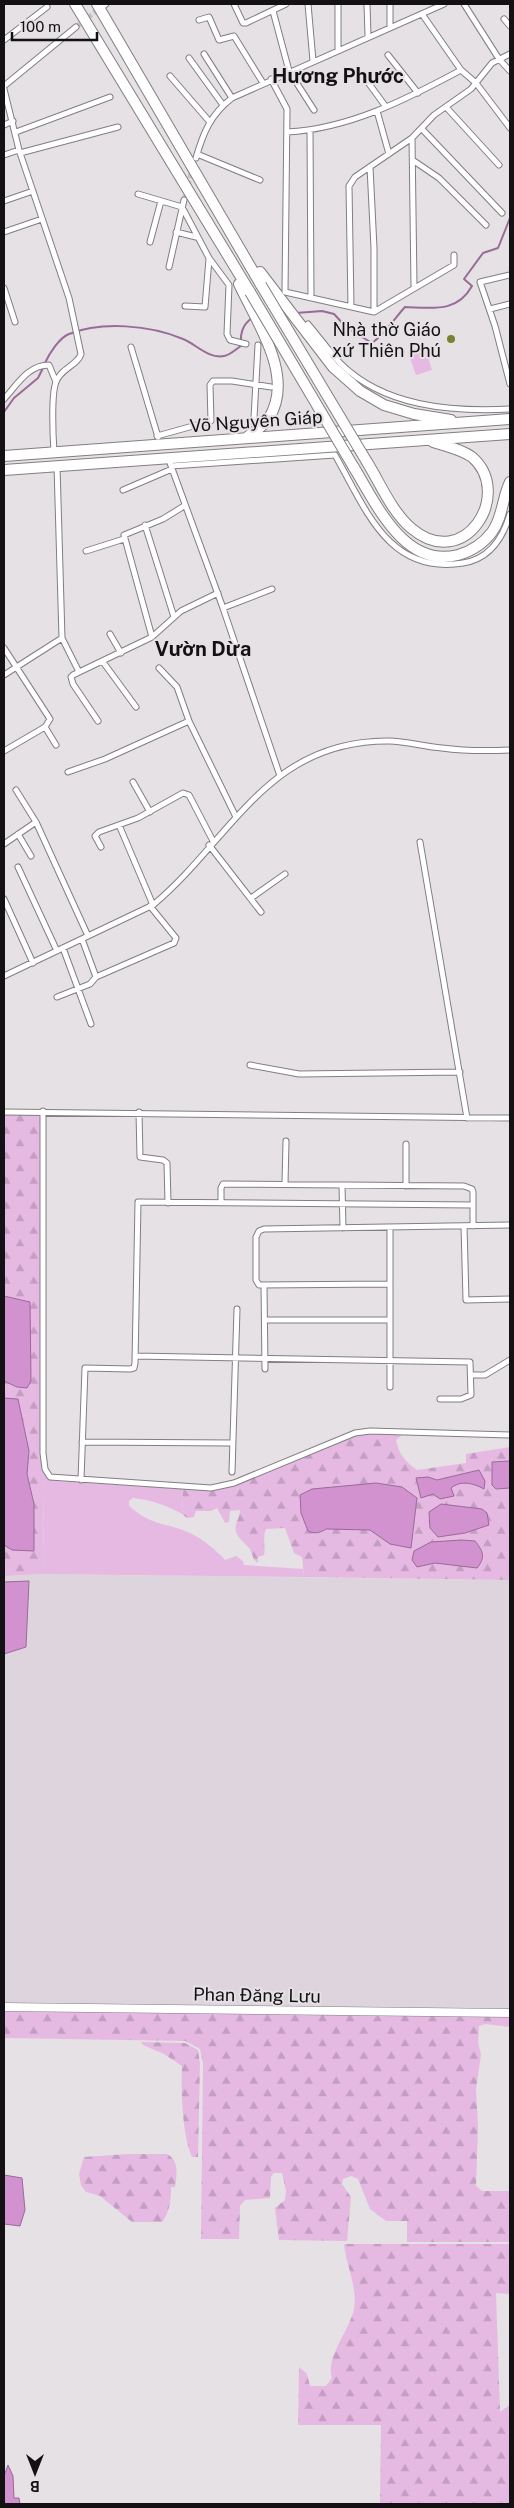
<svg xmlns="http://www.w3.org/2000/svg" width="514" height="2508" font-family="'Public Sans',sans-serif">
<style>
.built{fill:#ded4dd}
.grass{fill:#e6b9e3}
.forest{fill:url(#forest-firs)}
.water{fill:#d291cf;stroke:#996b97}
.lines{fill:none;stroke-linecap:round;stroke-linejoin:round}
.stream{stroke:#996b97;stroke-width:2}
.street-tunnel{stroke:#c6c2c6;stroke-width:5;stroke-dasharray:5 2.5;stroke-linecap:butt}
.street-casing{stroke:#827e81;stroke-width:7}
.secondary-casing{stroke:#827e81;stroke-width:9}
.highway-casing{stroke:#827e81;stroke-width:12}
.street{stroke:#fff;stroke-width:5}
.secondary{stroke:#fff;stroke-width:8}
.highway{stroke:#fff;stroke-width:10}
.highway-bridge-casing{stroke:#827e81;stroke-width:12;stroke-linecap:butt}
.highway-bridge{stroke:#fff;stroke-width:10}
.poi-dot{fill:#758332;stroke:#e5e1e5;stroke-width:2}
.labels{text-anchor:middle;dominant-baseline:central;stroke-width:4;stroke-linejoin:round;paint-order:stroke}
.poi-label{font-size:18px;fill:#131113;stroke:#e5e1e5;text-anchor:end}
.street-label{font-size:18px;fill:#131113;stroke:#e5e1e5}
.quarter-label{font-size:20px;font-weight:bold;fill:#131113;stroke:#e5e1e5}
</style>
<defs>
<pattern id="forest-firs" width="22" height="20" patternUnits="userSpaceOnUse" patternTransform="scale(1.25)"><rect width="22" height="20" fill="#e6b9e3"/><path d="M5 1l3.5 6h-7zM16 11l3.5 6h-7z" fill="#c49ec2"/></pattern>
</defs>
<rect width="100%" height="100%" fill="#e5e1e5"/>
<path class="built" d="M44,1574L510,1580V2010L4,2004V1576Z"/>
<path class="grass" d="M425,347L432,370L416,375L408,352Z
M49,1478L56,1481L183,1489L182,1514C166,1505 151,1500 133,1498L129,1501V1506C154,1528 168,1522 192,1534C205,1541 216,1550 225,1560L236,1556L243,1561L244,1565L303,1569L304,1577L43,1574L44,1482Z"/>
<path class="forest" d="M41,1113V1454L49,1478L44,1482L43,1574L4,1576V1545L12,1550H34V1504L27,1474L29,1451L18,1400L4,1398V1114Z
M370,1433L403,1434L396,1440C399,1455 405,1461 417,1470L466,1463V1454L510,1447V1580L304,1577L302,1557L294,1553L285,1528L266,1529C262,1539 266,1547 264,1555L258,1557V1563C252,1559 253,1555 250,1549C245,1542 233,1536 236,1525C237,1519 240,1517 240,1510L230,1511L229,1522L225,1523L217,1508L211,1511H196L194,1517L187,1518L182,1514L183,1489L211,1490L227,1487L355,1435Z
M4,2010L510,2016V2027L485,2024L479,2026L478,2042L481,2055L476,2089L478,2125L476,2186L482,2191H510V2242H407V2221H386L370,2209L358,2179L351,2176L343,2179L342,2184L351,2197L347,2241L279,2240L275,2208L285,2200L286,2191L282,2173H274L271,2177L270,2198L245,2200L240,2206L239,2239H201L203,2063L200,2049L185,2041L4,2038Z
M141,2042L185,2043L198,2050L200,2063L198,2157H192C182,2134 181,2091 182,2066L164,2054L143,2045Z
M129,2154H167C179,2160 177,2175 175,2187H171C171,2199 170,2212 162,2222H132L100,2196L86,2192L81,2185L79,2174L84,2157Z
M344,2244H510V2294L496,2293L500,2412L510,2405V2504H380L381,2425H298L299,2367L307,2374L310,2386H326L332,2378C325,2357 350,2330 354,2309C358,2288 346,2265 344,2244Z"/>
<path class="water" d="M4,1296L30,1302L31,1381L27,1388L17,1387L4,1381Z
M4,1398L18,1399L29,1451L27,1474L34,1504V1551L12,1550L4,1545Z
M510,1461V1488L496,1489L492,1485V1462Z
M479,1470L485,1481L484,1489C473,1483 461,1480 451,1488L454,1496L440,1499L433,1494L421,1498L416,1478L428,1477L437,1480Z
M376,1483L402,1487L417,1498L411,1548L390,1544L370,1530L326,1529C320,1533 315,1534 308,1531L301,1513L300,1495L312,1489Z
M441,1504L482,1509L487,1513L489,1525L465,1533L438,1537L430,1528L429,1512Z
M462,1540L475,1541C483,1551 486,1557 477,1568L435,1563L417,1567L412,1560L414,1551L431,1542Z
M29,1581L26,1647L4,1654V1582Z
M4,2175L22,2178L25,2210L20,2226L4,2224Z
M8,2465L13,2476L14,2498H19L20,2504H4V2476Z"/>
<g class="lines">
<path class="stream" d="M296,313L322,311L334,314L347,328L372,343C385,334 394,319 405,307C433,308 457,313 472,286L464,279L483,253L498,248L510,218
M45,363C49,354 59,338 69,334C102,321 150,325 183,339C196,344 208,359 224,356C230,355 236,349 241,346C240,334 242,325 252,318
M4,412L14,398L38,378L43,368"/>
<path class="street-tunnel" d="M76,27L100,8
M184,200L192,170"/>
<defs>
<path id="street" d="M234,4L243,23H246L286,4
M308,4L313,61
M367,4L368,36
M390,4V27
M464,4L499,59L510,71
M105,5L106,4
M273,11L289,71L314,110
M422,14L461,70L476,83L510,128
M504,19L510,26
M199,20L209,17L219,40L234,36L263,83
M4,40L47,7
M338,50V4
M204,54L232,98
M388,55L418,93
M189,58L223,105
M170,76L209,121
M271,79L287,109L285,292L374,312L454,265V255
M367,81L386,107
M4,86L76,27
M4,89L19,150L69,298L81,354C78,365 60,369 56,382C51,394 53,438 54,452
M446,107L499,165
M377,111L389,154
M4,125L13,121
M422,129L502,213
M310,131L311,297
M16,132L110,97
M287,132C349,129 407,99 461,70
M20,153L118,127
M197,154L260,180
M4,155L19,150
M196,158C203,133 211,114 232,98L444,4
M414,161L439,178L486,225
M370,167L374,248V312
M138,194L182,207L209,258L229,285L227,334L230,340L246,344
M4,201L33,191
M4,232L42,219
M176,232L196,237
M150,242L161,201
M169,267L184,200
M510,275L480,282L495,326L510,384
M414,286L412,138L434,115L471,89L492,63L510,54
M4,288L15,322
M185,306L205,307L209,259
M351,307L349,186L355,177L412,138
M490,309L510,304
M308,324C319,337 329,351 340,363C384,407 452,412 510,409
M131,347L158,437
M4,399C17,385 28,365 49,365L56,382
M254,418L258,345
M157,436L211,421L210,385L213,381H232L271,387
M170,463L223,608L280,776
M171,466L335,455C366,509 388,575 463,563C490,559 503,538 510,514
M123,490L172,469
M145,525L174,617
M86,551L124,539
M223,608L272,589
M110,634L121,653
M152,637L124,535L163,519L184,506
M62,638L79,672
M4,648L50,719L45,727
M103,662L136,707
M159,668L177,687L189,721
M4,675L62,638L57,466
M98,721L73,684L71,677L73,675L152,637L181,611L218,593
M4,751L45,727L56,745
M68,772L105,759L189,721L236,817
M133,782L150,812
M16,790L36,822L88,936
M119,825L153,905
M18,834L31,856
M420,842L467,1118
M4,844L36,822
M209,845L261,912
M101,847L95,836L99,832L138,818L183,793L189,795L213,841
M18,867L57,951
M251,898L285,874
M4,899L33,963
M82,939L96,977
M63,948L91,1024
M4,976L153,905C232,839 267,740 389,741C407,741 424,747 442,748C464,751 488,751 510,750
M57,997L90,984L96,977L174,943L176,938L150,906
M250,1065L299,1074L460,1072
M43,1111V1453L45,1469L50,1477L211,1488L234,1483L355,1433L370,1431L510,1435
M4,1112L510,1118
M139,1112L140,1157L163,1160L167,1163L168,1203
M285,1184L286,1141
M342,1185L343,1228
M406,1186V1144
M221,1203V1188L223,1184L464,1186L472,1189L473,1192V1226
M464,1226L466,1300L510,1299
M390,1284L259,1285L256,1280V1237L259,1231L264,1229L510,1225
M264,1285L265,1369
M265,1320H390
M135,1356L470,1362L471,1395L461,1399H440
M472,1375H485L510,1360
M390,1387V1227
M82,1442L233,1443
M232,1472L237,1309
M81,1480L85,1368L130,1369L134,1368L135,1363L138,1202L473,1205"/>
<path id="secondary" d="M4,2007L510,2013"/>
<path id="highway" d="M75,4L250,292
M97,4L261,285
M260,272L333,367L360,391L384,405L414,414L451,420
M239,284C257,323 295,376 269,418C264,426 253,432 246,438
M4,456L510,419
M367,462C380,483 392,512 411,528C465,574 514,493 472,457C461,449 446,446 433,442
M353,466C376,503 404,569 458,555C472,551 483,544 492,532C503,517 502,498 510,482
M4,470L510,434"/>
</defs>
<use href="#street" class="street-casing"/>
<use href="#secondary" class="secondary-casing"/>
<use href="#highway" class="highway-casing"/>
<use href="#street" class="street"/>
<use href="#secondary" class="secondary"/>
<use href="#highway" class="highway"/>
<defs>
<path id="highway-bridge" d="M261,285L367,462
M250,292L353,466"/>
</defs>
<use href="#highway-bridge" class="highway-bridge-casing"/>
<use href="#highway-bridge" class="highway-bridge"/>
</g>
<circle class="poi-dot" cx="451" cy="339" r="5"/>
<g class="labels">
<g class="poi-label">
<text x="441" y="329">Nhà thờ Giáo<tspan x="441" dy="21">xứ Thiên Phú</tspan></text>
</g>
<g class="street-label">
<text transform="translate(256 421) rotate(-4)">Võ Nguyên Giáp</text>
<text transform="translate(257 1995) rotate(1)">Phan Đăng Lưu</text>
</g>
<g class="quarter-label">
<text x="338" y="76">Hương Phước</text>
<text x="203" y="649">Vườn Dừa</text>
</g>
</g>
<rect width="514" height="2508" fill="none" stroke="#131113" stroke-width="10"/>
<g transform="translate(35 2473) rotate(180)" stroke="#e5e1e5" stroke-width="4" paint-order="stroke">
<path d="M0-4L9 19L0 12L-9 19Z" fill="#131113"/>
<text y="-8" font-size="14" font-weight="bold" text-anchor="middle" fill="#131113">B</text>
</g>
<path d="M12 32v8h85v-8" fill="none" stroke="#131113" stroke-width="2.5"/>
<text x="20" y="32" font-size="15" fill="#131113" stroke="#e5e1e5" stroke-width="4" paint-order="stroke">100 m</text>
</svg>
